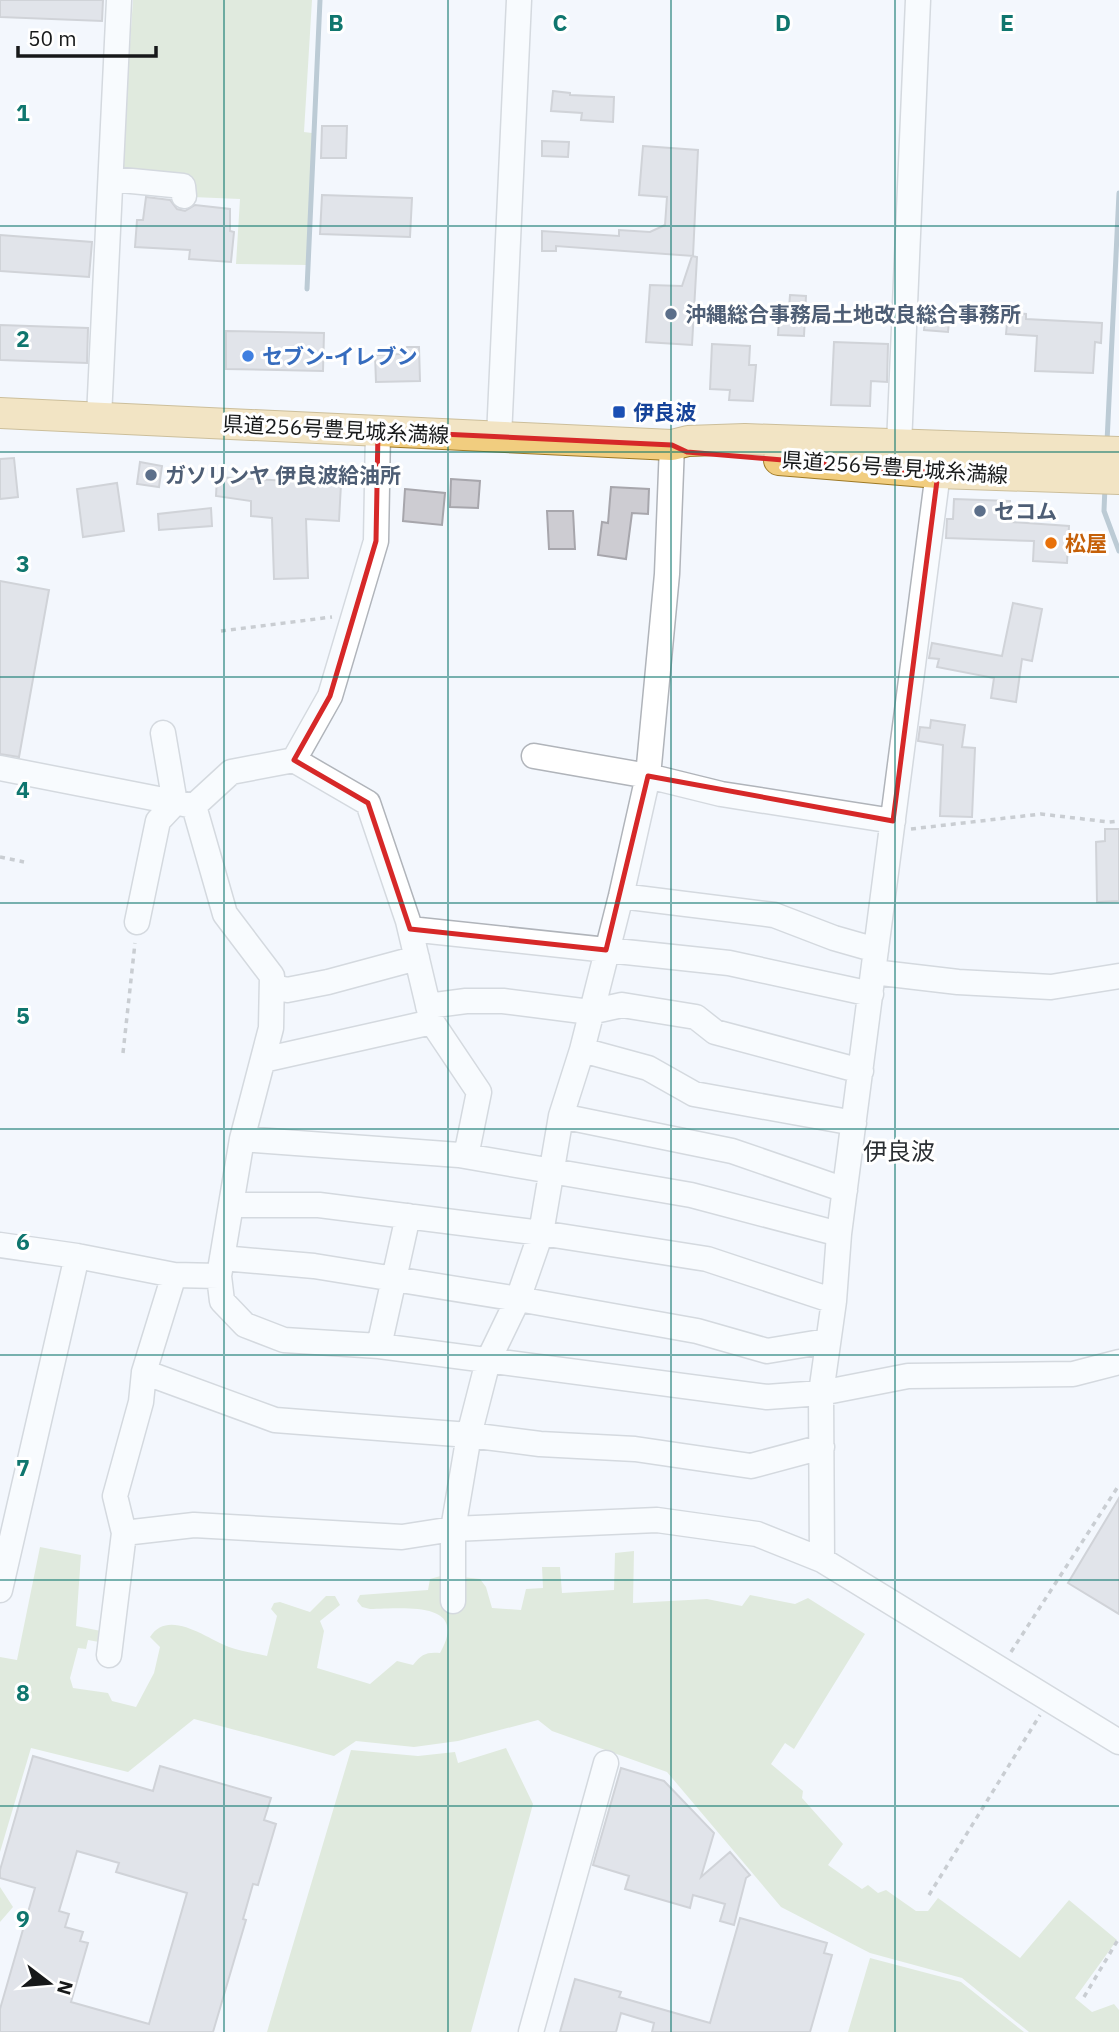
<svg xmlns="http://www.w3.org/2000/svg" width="1119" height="2032" font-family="'IBM Plex Sans','Noto Sans JP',sans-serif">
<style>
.green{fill:#cbd9b8}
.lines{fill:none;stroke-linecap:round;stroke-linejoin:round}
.stream{stroke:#7a94a5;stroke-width:5}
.building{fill:#cdccd2;stroke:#a7a6ac;stroke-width:2;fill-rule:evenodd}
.minor-casing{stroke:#b0b4ba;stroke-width:27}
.major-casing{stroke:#9e7924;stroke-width:32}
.path{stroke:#979a9e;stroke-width:3.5;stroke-dasharray:5 5;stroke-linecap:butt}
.minor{stroke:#fff;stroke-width:24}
.major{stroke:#f1cd7f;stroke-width:30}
.marked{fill:none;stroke:#d62828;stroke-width:5;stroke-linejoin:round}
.grid{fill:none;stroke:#0f766e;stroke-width:2;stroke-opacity:0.55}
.service-dot{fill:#5c6f8a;stroke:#fff;stroke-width:2.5}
.shop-dot{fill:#3f7fe0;stroke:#fff;stroke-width:2.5}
.transit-dot{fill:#1a4fb4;stroke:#fff;stroke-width:2.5}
.food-dot{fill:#e8710a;stroke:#fff;stroke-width:2.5}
.labels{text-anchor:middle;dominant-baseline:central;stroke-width:6;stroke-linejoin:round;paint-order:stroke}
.service-label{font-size:21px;font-weight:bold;fill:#4e5e75;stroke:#fff;text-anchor:start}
.shop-label{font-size:21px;font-weight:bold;fill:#366cbe;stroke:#fff;text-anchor:start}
.transit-label{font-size:21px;font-weight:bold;fill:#164399;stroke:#fff;text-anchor:start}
.street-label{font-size:21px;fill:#17191a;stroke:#fff}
.food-label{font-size:21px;font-weight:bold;fill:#c56008;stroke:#fff;text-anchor:start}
.quarter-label{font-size:24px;fill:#2a2e32;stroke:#fff}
.grid-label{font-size:23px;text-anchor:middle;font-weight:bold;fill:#0f766e;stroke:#fff;stroke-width:6;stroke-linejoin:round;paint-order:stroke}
</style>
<rect width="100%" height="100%" fill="#f3f7fd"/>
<path class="green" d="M133,0H312L304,132L312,133L308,265L236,264L240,199L192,197L121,176Z
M40,1547L81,1555L76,1626L101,1631L99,1642L88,1640L86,1649L78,1648L70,1678L73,1688L108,1693L112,1701L136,1707L154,1673L160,1647L150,1637C168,1608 206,1638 229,1647C240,1651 254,1653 267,1656L277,1616L271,1609L274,1603L280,1602L310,1612L326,1596H335L340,1605L320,1621L324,1631L317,1668L370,1684L397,1661L413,1665C422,1654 426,1652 440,1653C471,1599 400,1609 370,1609L362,1607L357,1601L360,1595L428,1590L430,1579L444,1575L480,1579L486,1587L492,1608L521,1610L526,1589L543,1588L542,1567H560L562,1593L614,1590L615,1553L634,1551L633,1603L707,1599L742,1606L750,1595L795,1604L808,1598L865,1634L794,1749L785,1743L771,1764L803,1791L802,1798L843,1844L828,1865L862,1889L868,1885L878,1893L886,1890L916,1911H928L938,1898L1020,1958L1069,1900L1117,1940L1075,1998L1092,2012L1114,2004L1119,2010V2032H1029L962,1978L870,1953L781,1907L667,1772L552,1731L538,1720L458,1741L414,1747L356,1741L334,1756L194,1719L128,1772L31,1748L0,1852V1657L17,1660Z
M506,1748L533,1804L471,2032H267L351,1750L418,1756L455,1752L458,1763Z
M0,1887L13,1907L0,1922Z
M870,1958L961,1982L1024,2032H848Z"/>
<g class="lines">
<path class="stream" d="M307,289L320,0
M1107,442L1119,193
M1105,486L1104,511L1119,551"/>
</g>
<path class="building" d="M0,0H103L102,21L0,17Z
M553,91L570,93V95L614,97L613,122L581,120L582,113L551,111Z
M322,126H347L346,158H321Z
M542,141L569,142L568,157L542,156Z
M643,146L698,150L693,256L556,246V251H542V231L619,236V230L650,232L665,225L667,197L639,195Z
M322,195L412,198L410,237L320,234Z
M146,197L170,200L177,209L185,211L195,205L230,209V231L234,232L231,262L189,259L190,250L135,247L137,220H143Z
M0,235L92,242L89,277L0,271Z
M692,256L697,257L692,345L646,342L650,285L682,286Z
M790,295L806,296L804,336L778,335L779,321H788Z
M926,307L950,310L948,332L924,330Z
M1008,312L1026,314V319L1102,323L1101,343L1095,342L1093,373L1035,371L1037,336L1006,334Z
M0,325L88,328L87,363L0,360Z
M226,331L324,333L323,371L226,369Z
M834,342L888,344L887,382L871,381L870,406L831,405Z
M712,344L750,346L749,365H756L753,401L729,400L730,390L710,389Z
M407,347H419L420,381L376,382L375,355L402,354Z
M14,458L18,497L0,499V459Z
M140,462L162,466L159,487L137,484Z
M217,477L341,484L339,521L306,519L308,578L274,579L272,518L251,516V501L216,496Z
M451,479L480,481L478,508L450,507Z
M117,483L124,531L83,537L77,489Z
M611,487L649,489L648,514L632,513L626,559L598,555L602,522L608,523Z
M405,489L445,493L442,525L403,521Z
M954,499L1010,501L1011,522L1069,526L1067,563L1033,561L1034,541L946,538L947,519H953Z
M211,508L212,526L159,530L158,514Z
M547,511H573L575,549H549Z
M0,581L49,590L19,757L0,754Z
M1013,603L1042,609L1032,661L1022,659L1016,702L991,698L994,678L937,667L939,659L929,658L932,643L1002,656Z
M931,720L965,725L962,747L975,748L972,817L940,816L943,745L918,741L920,727L930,728Z
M1105,829H1119V901L1097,902L1096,842L1105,841Z
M1119,1498V1614L1068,1583Z
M33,1756L153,1791L160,1766L271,1798L264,1820L276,1824L258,1885L253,1884L243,1919L246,1920L213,2032H0V2009L35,1888L0,1878V1870ZM77,1851L119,1863L116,1872L187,1893L149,2024L71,2002L88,1943L80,1941L83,1932L65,1927L69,1914L59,1911Z
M621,1768L664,1781L714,1833L701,1877L730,1852L750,1875L746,1878L734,1925L720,1921L725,1904L693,1895L690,1908L625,1889L629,1876L593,1865Z
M740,1918L827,1943L824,1953L832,1955L810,2032H652L654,2023L621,2013L616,2032H560L575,1979L621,1992L619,1997L710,2023Z"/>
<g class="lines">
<defs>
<path id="minor" d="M111,179L183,186L184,196
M99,417L119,0
M499,437L519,0
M899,445L918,0
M534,756L648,776L721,794L893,821
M294,760L368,803L408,921L432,1022
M0,768L194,806
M194,806L231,772L294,760L330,696L376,541L378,431
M621,896L774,915L834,938L876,950
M137,922L158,821L175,803L163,733
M410,929L729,963L871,994
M873,972L958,982L1051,987L1119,976
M272,986L287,990L328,982L417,958
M428,1006L466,1001H503L590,1012L622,1005L696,1017L715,1032L861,1071
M582,1050L648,1068L694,1094L854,1123
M263,1060L432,1022L479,1092L466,1156
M561,1116L732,1151L845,1190
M242,1139L459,1155L691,1195L839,1234
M231,1205H319L541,1233L707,1259L834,1301
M0,1245L77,1256L174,1275L219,1276L242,1139L271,1028L272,976L225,914L194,806
M222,1258L314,1266L518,1299L697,1331L767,1351L827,1341
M174,1275L144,1372L141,1402L115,1496L124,1533L194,1525L402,1537L453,1529L657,1520L757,1534L822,1560L1119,1742
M219,1276L222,1301L245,1325L284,1340L379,1346L767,1397L821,1393L908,1376L1073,1374L1119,1362
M379,1346L408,1216
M144,1372L275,1420L469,1435L540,1444L635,1449L751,1466L822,1447
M822,1560L821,1393L834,1301L839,1234L940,457
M0,1590L77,1256
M453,1601V1529L469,1435L488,1361L518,1299L541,1233L561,1116L582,1050L621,896L648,776L667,574L672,445
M109,1655L124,1533
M531,2032L606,1763"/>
<path id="major" d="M0,413L672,445L688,441L745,439L1119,452
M779,460L938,473L1119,479"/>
</defs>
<use href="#minor" class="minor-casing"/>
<use href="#major" class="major-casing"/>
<path class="path" d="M221,631L332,617
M911,829L1041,814L1109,822L1119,821
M0,857L24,862
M123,1053L135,943
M1011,1652L1119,1485
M929,1895L1040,1715
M1084,1997L1119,1938"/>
<use href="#minor" class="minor"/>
<use href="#major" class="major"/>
</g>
<path d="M0 0H1119V2032H0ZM378,431L672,445L687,452L938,473L893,821L648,776L606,950L410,929L368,803L294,760L330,696L376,541Z" fill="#f3f7fd" fill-opacity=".55" fill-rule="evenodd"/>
<path class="marked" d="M378,431L672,445L687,452L938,473L893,821L648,776L606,950L410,929L368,803L294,760L330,696L376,541Z"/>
<path class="grid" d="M224,0V2032M448,0V2032M671,0V2032M895,0V2032M0,226H1119M0,452H1119M0,677H1119M0,903H1119M0,1129H1119M0,1355H1119M0,1580H1119M0,1806H1119"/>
<g class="service-dot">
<circle cx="671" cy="314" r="7"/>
<circle cx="151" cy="475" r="7"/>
<circle cx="980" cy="511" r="7"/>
</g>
<circle class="shop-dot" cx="248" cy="356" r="7"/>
<rect class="transit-dot" x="612" y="405" width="14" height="14" rx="3.5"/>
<circle class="food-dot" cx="1051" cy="543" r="7"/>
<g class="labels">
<g class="service-label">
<text x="685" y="314">沖縄総合事務局土地改良総合事務所</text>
<text x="165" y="475">ガソリンヤ 伊良波給油所</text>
<text x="994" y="511">セコム</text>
</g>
<g class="shop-label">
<text x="262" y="356">セブン-イレブン</text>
</g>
<g class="transit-label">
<text x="633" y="412">伊良波</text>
</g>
<g class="street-label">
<text transform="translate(336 429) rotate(3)">県道256号豊見城糸満線</text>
<text transform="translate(895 467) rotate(4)">県道256号豊見城糸満線</text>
</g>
<g class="food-label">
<text x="1065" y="543">松屋</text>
</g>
<g class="quarter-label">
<text x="899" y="1151">伊良波</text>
</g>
</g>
<g class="grid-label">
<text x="336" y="31">B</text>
<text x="560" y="31">C</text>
<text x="783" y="31">D</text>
<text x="1007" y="31">E</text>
<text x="23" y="121">1</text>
<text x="23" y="347">2</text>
<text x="23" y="572">3</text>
<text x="23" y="798">4</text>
<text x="23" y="1024">5</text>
<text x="23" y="1250">6</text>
<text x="23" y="1476">7</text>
<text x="23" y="1701">8</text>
<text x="23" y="1927">9</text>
</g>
<g transform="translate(49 1983) rotate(106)" stroke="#ffffff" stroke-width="5" paint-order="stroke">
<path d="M0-5L12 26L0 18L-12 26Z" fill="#17191a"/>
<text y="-10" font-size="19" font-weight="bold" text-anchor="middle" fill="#17191a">N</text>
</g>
<path d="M18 46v10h138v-10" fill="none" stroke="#17191a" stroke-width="3.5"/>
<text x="28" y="46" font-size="21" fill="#17191a" stroke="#ffffff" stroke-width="5" paint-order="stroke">50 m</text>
</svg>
